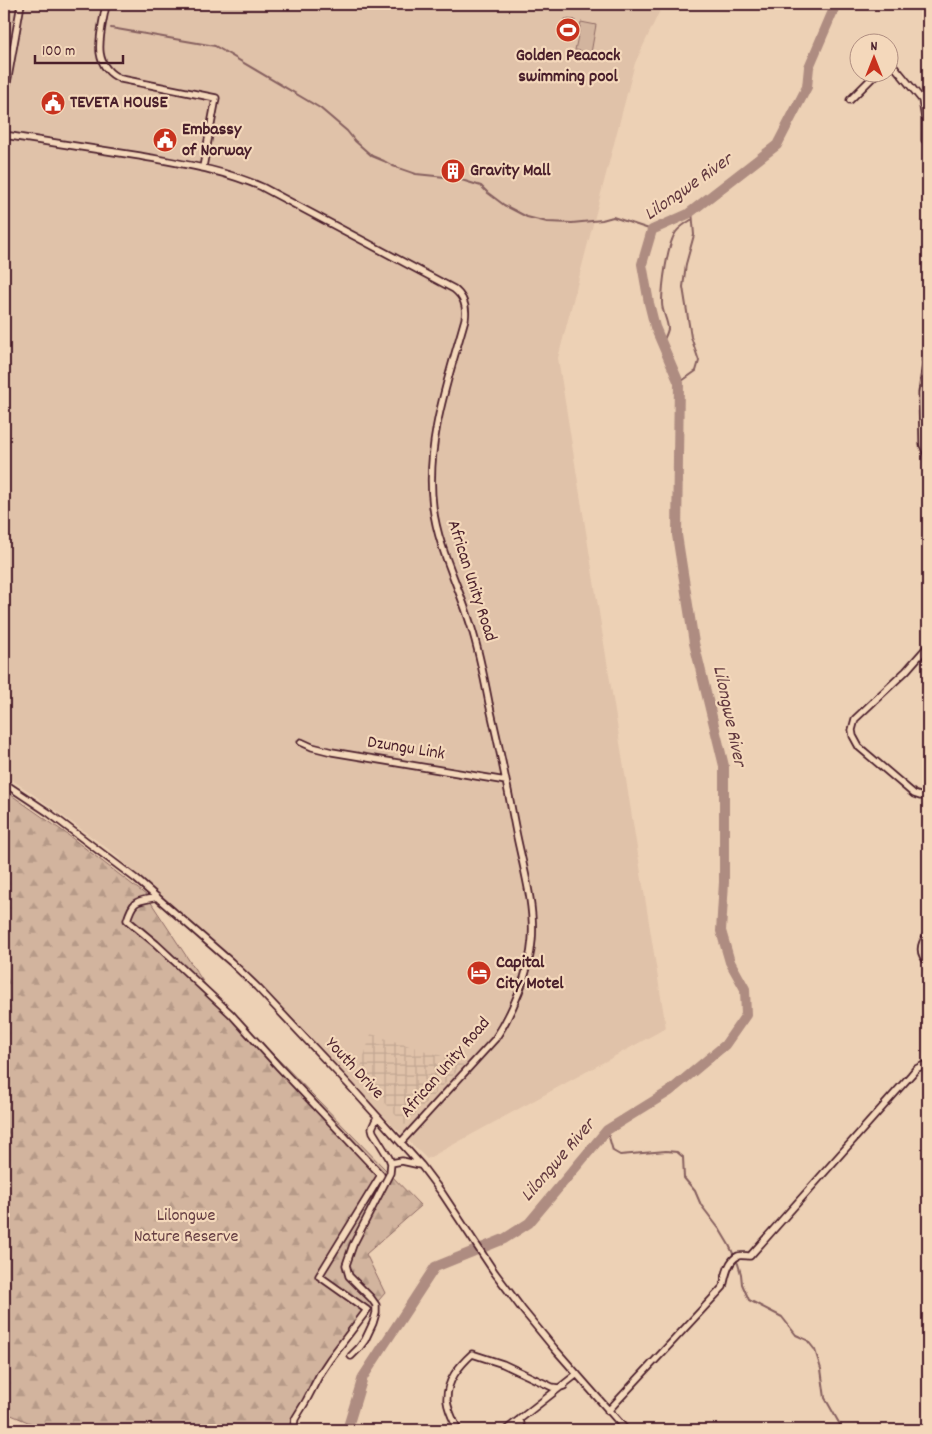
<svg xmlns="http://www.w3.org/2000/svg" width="932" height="1434" font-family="Dekko,sans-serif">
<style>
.built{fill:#e0c2a9}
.industrial{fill:url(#industrial-grid)}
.grass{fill:#d2b49e;stroke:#8e6a64}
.forest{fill:url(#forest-firs);stroke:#8e6a64}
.water{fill:#ae8c81;stroke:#86605f}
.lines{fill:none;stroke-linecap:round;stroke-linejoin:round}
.stream{stroke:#86605f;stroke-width:2}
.river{stroke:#ae8c81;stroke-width:10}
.minor-casing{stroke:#4a1f2b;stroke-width:9}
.minor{stroke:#f4d8bb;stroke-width:5.5}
.labels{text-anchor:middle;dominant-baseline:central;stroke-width:4.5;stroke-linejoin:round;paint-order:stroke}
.poi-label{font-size:18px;font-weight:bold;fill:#4a1f2b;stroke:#f4d8bb;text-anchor:start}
.street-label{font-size:18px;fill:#4a1f2b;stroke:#f4d8bb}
.park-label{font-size:18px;fill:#653d42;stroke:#f4d8bb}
.water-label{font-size:19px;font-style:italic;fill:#633a40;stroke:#f4d8bb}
</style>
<defs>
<pattern id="industrial-grid" width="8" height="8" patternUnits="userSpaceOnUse" patternTransform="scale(1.25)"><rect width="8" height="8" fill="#e0c2a9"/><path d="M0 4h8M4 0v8" fill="none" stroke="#c2a692"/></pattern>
<pattern id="forest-firs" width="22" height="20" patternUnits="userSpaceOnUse" patternTransform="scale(1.25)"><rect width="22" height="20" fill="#d2b49e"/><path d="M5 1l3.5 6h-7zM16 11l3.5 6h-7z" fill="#b69a88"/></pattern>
</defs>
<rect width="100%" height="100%" fill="#edd1b5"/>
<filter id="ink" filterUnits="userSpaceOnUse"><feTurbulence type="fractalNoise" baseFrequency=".02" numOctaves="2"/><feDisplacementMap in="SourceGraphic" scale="10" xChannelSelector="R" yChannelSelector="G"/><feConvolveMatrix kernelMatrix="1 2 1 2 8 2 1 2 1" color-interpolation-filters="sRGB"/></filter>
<g filter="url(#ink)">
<path class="built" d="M4,4H663L635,63L558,358L666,1028L427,1159L115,854L30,792L4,775Z"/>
<path class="industrial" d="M371,1034L465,1063L405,1125L358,1075Z"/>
<path class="grass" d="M581,22L596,25L591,53L575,50Z"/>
<path class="forest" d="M4,790L64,832L146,895L204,983L421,1206L366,1254L385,1293L318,1371L295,1418L292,1430H47L4,1412Z"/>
<path class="water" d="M565,19L575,20L571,42L561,40Z"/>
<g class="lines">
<path class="stream" d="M111,28L215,46L320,108L347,131L355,141L372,156L384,161L393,166L416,174L455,178L481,186L488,193L504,205L527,217L547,222L572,223L602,220L613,217L652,230
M662,344C664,339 667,334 668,329C668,321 662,312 662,303C662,287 667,244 676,232C680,227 686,223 691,220
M679,383L696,371L699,361L691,337L683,287L686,264L694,235L692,211
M607,1130L613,1151L620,1155L666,1151L677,1152L683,1157L684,1178L695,1191L701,1205L720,1230L729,1245L738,1264L741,1274L742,1284L749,1300L782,1317L796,1335L807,1340L815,1350L821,1369L825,1398L843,1430"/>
<path class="river" d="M347,1430L363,1377L435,1267L504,1239L529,1223L607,1130L670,1091L725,1045L746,1015L745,989L730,962L721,931L724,882V766L694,643L677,535L679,383L655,327L649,303L642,264L652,230L688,214L777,145L807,87L809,67L836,4"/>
<defs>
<path id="minor" d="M106,4C102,31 88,65 121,79L216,98L203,167
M890,61L922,100L925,119V140L928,141
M4,100L21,4
M850,100L878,72
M4,135C49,142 95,149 140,156C183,164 221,169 262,187L454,289C464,297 467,306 465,319C448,380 425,443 433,507C438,548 459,586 471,626C479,651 484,677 489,703C499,746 508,789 516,832C523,867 535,905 532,940C530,971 512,1014 495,1039L401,1142
M928,349L922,393L923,445L928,456
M928,646L906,671L855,719L852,730L853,736L859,747L914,794L920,796H928
M301,742L312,747L332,752L506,781
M4,783L49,813L136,879L231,962L257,987L350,1086L421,1165L442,1193L495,1273L522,1309L554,1348L626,1430
M157,897C137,902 134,898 127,920L156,944L231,1014L279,1067L381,1175L319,1276L367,1310L330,1359L320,1374L306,1401L295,1419L293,1430
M928,934C920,944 918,953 928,962
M391,1163L402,1161L420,1165
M351,1356L359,1348L365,1340L373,1323L376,1313V1305L371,1298L349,1276L346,1265L353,1245L390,1173L391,1163L389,1158L373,1132L372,1128L377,1117
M608,1411L723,1287C725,1278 728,1260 738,1256C740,1255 747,1256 750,1256L911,1075L916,1069L928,1063
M520,1419L522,1430
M458,1430C454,1421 448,1411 447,1401C446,1381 459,1366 472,1354L503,1364L552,1387L558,1388L564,1386
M506,1430L577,1374"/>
</defs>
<use href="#minor" class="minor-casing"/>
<use href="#minor" class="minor"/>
</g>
</g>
<defs>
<symbol id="stadium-disc" viewBox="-11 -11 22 22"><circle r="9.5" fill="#c8321e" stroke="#f4d8bb"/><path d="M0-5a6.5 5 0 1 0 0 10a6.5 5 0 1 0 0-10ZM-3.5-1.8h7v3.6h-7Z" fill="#fff"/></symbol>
<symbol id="civic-disc" viewBox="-11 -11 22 22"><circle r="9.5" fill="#c8321e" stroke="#f4d8bb"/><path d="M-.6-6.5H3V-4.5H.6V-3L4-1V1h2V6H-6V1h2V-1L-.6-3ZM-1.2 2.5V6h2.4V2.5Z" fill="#fff"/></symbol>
<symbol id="building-disc" viewBox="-11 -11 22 22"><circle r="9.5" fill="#c8321e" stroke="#f4d8bb"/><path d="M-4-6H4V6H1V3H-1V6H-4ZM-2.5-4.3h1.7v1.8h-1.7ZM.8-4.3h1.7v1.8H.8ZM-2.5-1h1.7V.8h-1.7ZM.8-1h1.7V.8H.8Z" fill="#fff"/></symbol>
<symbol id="hotel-disc" viewBox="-11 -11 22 22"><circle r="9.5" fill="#c8321e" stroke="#f4d8bb"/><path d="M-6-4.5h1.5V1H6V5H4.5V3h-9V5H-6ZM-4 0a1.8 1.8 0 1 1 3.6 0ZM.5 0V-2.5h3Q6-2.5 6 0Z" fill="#fff"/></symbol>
</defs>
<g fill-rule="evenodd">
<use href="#stadium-disc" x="554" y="16" width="28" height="28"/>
<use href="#civic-disc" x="39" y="89" width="28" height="28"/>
<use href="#civic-disc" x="151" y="126" width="28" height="28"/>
<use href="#building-disc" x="439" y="157" width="28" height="28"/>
<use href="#hotel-disc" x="465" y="959" width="28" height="28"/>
</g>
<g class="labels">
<g class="poi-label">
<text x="568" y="56" text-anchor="middle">Golden Peacock<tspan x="568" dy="21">swimming pool</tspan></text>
<text x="70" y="103">TEVETA HOUSE</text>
<text x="182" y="130">Embassy<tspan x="182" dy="21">of Norway</tspan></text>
<text x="470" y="171">Gravity Mall</text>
<text x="496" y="963">Capital<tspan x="496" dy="21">City Motel</tspan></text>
</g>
<g class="street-label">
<text transform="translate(471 581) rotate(72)">African Unity Road</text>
<text transform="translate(406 749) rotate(9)">Dzungu Link</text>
<text transform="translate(446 1068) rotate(-49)">African Unity Road</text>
<text transform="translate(354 1069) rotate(47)">Youth Drive</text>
</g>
<g class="park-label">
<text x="186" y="1216">Lilongwe<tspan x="186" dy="21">Nature Reserve</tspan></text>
</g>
<g class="water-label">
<text transform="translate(689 188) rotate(-35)">Lilongwe River</text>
<text transform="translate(728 716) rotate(78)">Lilongwe River</text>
<text transform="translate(559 1161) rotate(-49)">Lilongwe River</text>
</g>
</g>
<rect width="932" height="1434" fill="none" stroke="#f4d8bb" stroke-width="20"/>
<rect x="10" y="10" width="912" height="1414" fill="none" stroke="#4a1f2b" stroke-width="2" filter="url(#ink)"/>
<g transform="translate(874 58)"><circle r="24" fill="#f4d8bb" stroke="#b08e81"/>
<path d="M0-4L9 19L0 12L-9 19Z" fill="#c8321e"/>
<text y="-8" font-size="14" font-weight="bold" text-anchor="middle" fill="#4a1f2b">N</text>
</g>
<path d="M35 55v8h88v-8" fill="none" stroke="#4a1f2b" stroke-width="2.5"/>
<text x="42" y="55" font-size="15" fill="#4a1f2b" stroke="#f4d8bb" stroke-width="4" paint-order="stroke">100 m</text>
</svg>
